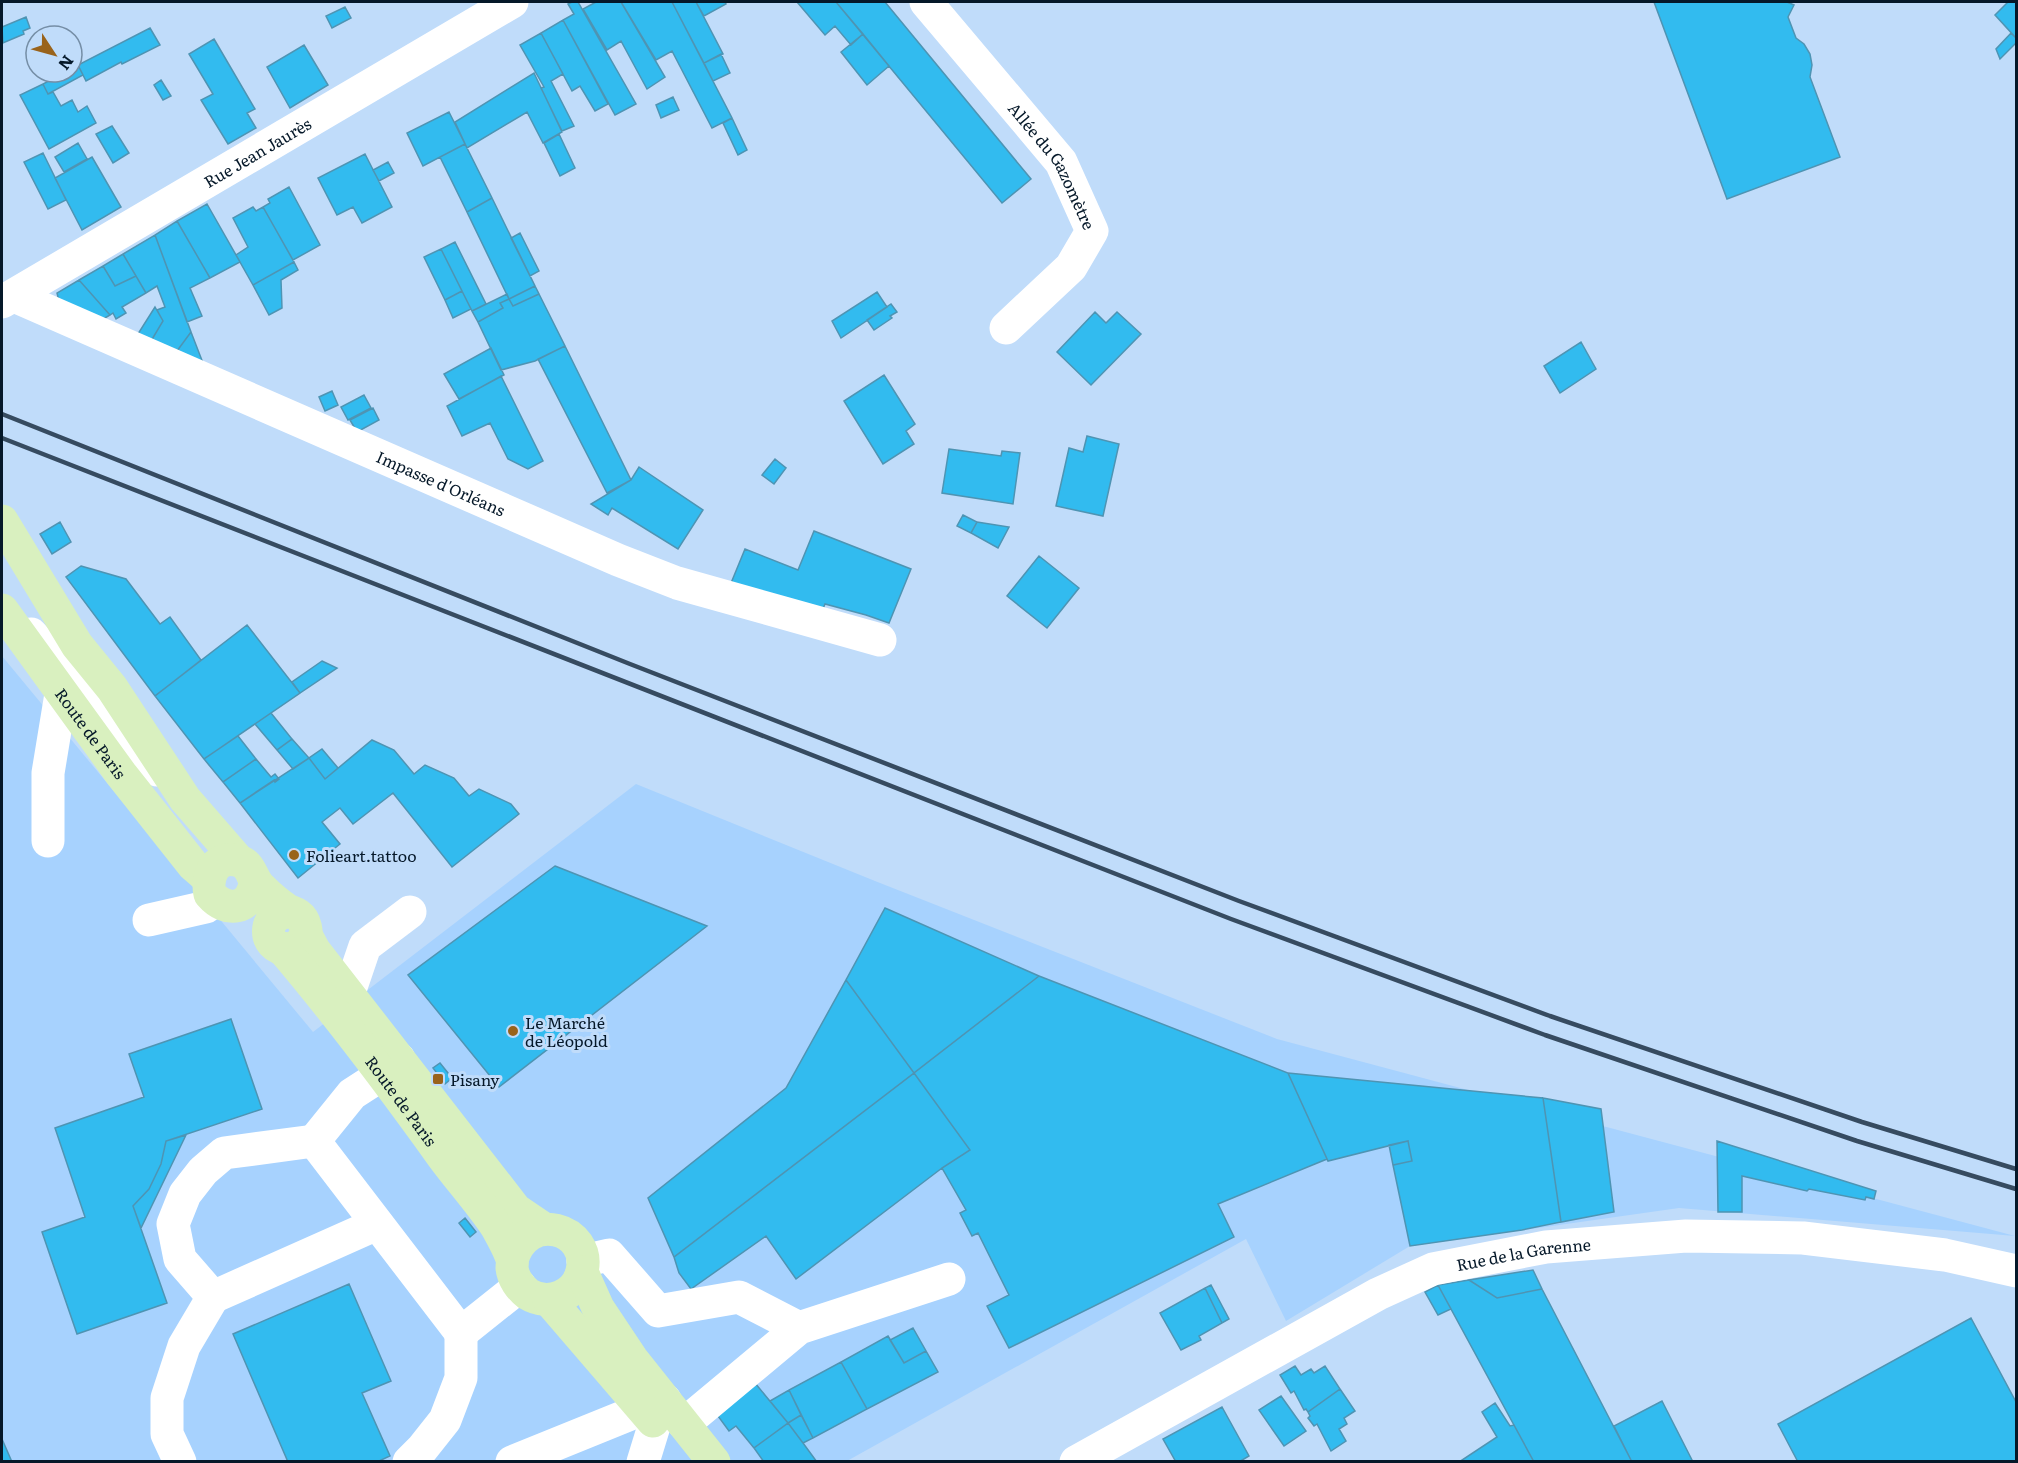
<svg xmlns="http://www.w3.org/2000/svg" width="2018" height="1463" font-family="Literata,serif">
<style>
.built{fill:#a7d2fe}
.building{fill:#32bbef;stroke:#4e94b3;stroke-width:1.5}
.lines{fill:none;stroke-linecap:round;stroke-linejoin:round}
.minor{stroke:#fff;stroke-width:33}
.major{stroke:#d9f0bf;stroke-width:33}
.rail{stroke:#364b60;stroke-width:4.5}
.poi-dot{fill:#99631b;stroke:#c0dcfa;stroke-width:2}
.labels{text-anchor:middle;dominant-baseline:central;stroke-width:6;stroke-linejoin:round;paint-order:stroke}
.street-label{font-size:16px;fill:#051829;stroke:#c0dcfa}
.poi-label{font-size:16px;fill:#051829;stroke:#c0dcfa;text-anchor:start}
</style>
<rect width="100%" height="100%" fill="#c0dcfa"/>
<path class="built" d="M2,656L313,1032L636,784L875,881L1277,1039L2015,1236L1679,1208L1410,1246L1286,1321L1246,1239L847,1461H2Z"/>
<path class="building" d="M572,2H578L636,104L615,115L563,20L574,14L568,4Z
M596,2H621L665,77L647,89L621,41L607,50L583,9Z
M621,2H672L732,118L712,128L672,51L656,60Z
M672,2H696L723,54L704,63Z
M696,2H725L726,4L704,16Z
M797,2H836L863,34L851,45L835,26L825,35Z
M836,2H885L1031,179L1002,203Z
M1654,2H1787L1794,5L1788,17L1796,38L1804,44L1810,54L1812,65L1810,77L1840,157L1727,199Z
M2008,2H2016V38L1995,15Z
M345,7L351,18L332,28L326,16Z
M26,17L30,28L23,31L24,34L3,43L2,27Z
M563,20L608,104L595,111L580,86L572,91L541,33Z
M150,28L160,45L122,64L121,62L86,81L78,65Z
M541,33L563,74L551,81L574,126L562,131L541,88L544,87L520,45Z
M2011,33L2016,38V43L2000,59L1996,49Z
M863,34L889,66L867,85L841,52Z
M214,39L255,109L247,113L256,128L228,144L201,100L213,94L189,54Z
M304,45L328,85L290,108L267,67Z
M721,54L730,73L713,81L704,63Z
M78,65L83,75L48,94L43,84L65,72H72V68Z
M534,73L562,132L543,143L527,112L467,148L455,122Z
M161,80L171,96L163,100L154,85Z
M43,84L48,94L53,92L61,106L72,100L78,112L87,106L96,123L49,149L20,95Z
M673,97L679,110L661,118L656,105Z
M449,112L465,144L423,166L407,133Z
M732,118L747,150L738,155L723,123Z
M112,126L129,153L113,163L96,134Z
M559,134L575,168L560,176L544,143Z
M78,143L87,159L64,172L55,157Z
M465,144L492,198L467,212L440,157Z
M43,153L66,200L48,209L24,162Z
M365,154L392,207L362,223L353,207L337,215L318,178Z
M92,157L121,207L82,230L55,178Z
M388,162L394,173L379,181L373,170Z
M289,187L320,245L293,260L263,207L270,203L268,199Z
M492,198L535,286L509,299L467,212Z
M207,204L240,262L210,278L177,221Z
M253,207L256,211L263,207L294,262L253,285L236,255L248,247L233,218Z
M177,221L210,278L190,288L202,316L187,322L155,235Z
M520,233L539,271L530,276L511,238Z
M155,235L191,332L177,351L151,341L163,321L157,310L165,307L157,286L146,293L123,254Z
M455,242L486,304L472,311L441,249Z
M441,249L462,291L445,300L424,257Z
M123,254L136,276L115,286L103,266Z
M294,262L298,270L281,280L282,308L269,315L253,285Z
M103,266L115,286L136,276L146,293L122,307L126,313L116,319L113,313L110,315L79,280Z
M79,280L110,315L100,321L59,301L57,293Z
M535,286L539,294L513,306L509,299Z
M462,291L471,309L453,318L445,300Z
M877,292L887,307L841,338L832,321Z
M507,294L509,299L500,303L503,308L478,322L472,311Z
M539,294L565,346L535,361L501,370L478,322L503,308L500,303L509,299L513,306Z
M891,304L897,312L890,316L892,318L874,330L867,320Z
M155,307L163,321L151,341L136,337Z
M1095,312L1106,323L1117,312L1141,334L1091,385L1057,352Z
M191,332L203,363L177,351Z
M1581,342L1596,369L1560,393L1544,366Z
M565,346L631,480L607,493L538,359Z
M491,348L504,375L459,399L444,374Z
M884,375L915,424L906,431L914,444L883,464L844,401Z
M501,376L543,461L528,469L508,459L490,423L462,436L447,406Z
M332,391L338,405L325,411L319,397Z
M364,395L371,408L348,420L341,407Z
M373,408L379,420L357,432L350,420Z
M1087,436L1119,444L1103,516L1056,506L1069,448L1083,452Z
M949,449L1001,456L1002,451L1020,453L1013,504L942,493Z
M775,459L786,468L774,484L762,475Z
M639,467L703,510L678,549L612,508L608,515L591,504L631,480Z
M963,515L977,522L971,533L957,526Z
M60,522L71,542L52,554L40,534Z
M977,522L1009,527L998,548L971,533Z
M814,531L911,569L889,623L866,615L825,604L823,609L729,588L745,549L798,570Z
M1039,556L1079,588L1047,628L1007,596Z
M81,566L126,579L160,624L170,617L201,660L155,696L66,577Z
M247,625L300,693L204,759L155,696Z
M322,661L337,668L300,693L292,682Z
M271,713L292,739L277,750L255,724Z
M238,736L256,759L223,782L204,759Z
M292,739L309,758L293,769L277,750Z
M372,740L394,750L414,774L425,765L454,778L469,796L479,789L511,804L519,814L452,867L393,793L353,824L340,808L322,822L340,844L298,878L240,803L309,758L325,779Z
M322,749L338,768L325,779L309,758Z
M256,759L271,777L275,774L279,779L275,782L274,780L240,803L223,782Z
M555,866L707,926L499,1087L408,975Z
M885,908L1039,976L914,1073L846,980Z
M1039,976L1288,1073L1327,1159L1218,1204L1234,1237L1009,1348L987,1306L1009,1295L978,1233L972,1236L960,1213L966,1210L942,1168L970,1150L914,1073Z
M846,980L914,1073L674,1257L648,1198L786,1088Z
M231,1019L262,1109L166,1141L161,1164L149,1189L133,1206L167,1303L77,1334L42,1232L85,1217L55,1128L144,1097L129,1054Z
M440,1063L452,1078L445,1084L433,1068Z
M914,1073L970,1150L942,1168L796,1279L766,1236L691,1289L679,1273L674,1257Z
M1288,1073L1543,1098L1561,1222L1522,1230L1410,1246L1393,1165L1412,1161L1408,1141L1328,1161Z
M1543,1098L1601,1109L1614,1212L1561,1222Z
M186,1135L141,1228L133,1206L149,1189L161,1164L166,1141Z
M1408,1141L1412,1161L1393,1165L1389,1145Z
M1717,1141L1876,1191L1874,1199L1866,1197L1865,1200L1809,1189L1807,1191L1742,1176V1212H1718Z
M465,1218L476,1232L470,1237L459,1223Z
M1533,1270L1542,1289L1497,1298L1469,1280Z
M1469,1280L1497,1298L1542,1289L1632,1462H1534L1438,1285Z
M349,1284L391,1381L362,1393L390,1456L377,1462H288L233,1334Z
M1211,1285L1229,1319L1222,1323L1205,1288Z
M1438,1285L1451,1309L1438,1315L1425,1292Z
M1205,1288L1222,1323L1199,1336L1201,1340L1181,1350L1160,1313Z
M1971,1318L2016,1402V1462H1798L1778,1424Z
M913,1328L926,1351L904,1363L890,1340Z
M888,1336L904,1363L926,1351L938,1372L867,1409L841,1362Z
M841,1362L867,1409L813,1438L789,1390Z
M1295,1366L1301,1375L1311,1369L1314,1373L1325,1366L1340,1389L1308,1412L1306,1409L1304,1410L1294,1391L1291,1393L1280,1375Z
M755,1383L788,1423L754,1448L736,1426L729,1431L715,1412Z
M1340,1389L1355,1411L1344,1418L1347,1424L1339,1429L1346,1441L1331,1451L1317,1424L1314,1426L1308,1418L1310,1416L1308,1412Z
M789,1390L801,1415L788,1423L770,1401Z
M1281,1396L1306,1431L1284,1446L1259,1410Z
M1662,1401L1693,1462H1632L1614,1426Z
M1495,1403L1510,1426L1514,1425L1534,1462H1459L1497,1437L1482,1412Z
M1222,1407L1249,1456L1239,1462H1176L1163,1439Z
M801,1415L813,1438L803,1443L788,1423Z
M788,1423L803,1443L817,1462H764L754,1448Z
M2,1439L12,1462H2Z"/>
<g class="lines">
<g class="minor">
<path id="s1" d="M926,2L1061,162L1092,231L1071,267L1006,328"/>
<path id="s2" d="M14,296L618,560L677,583L880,640"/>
<path id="s3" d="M2,302L512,2"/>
<path d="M31,634L89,694L115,728L157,770"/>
<path d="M48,841V773L61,694"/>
<path d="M149,920L206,907L215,900"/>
<path d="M349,993L365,946L410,912"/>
<path d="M399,1059L383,1074L352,1094L314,1141L461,1333L520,1286"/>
<path d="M314,1141L224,1153L203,1171L185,1194L173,1224L180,1259L213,1297L377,1224"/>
<path d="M583,1261L609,1255L658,1311L739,1297L799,1328"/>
<path d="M684,1424L799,1328L949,1279"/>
<path d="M180,1462L167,1434V1398L184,1346L213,1297"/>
<path d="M409,1462L422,1449L445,1420L461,1378V1333"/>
<path d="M512,1462L665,1400"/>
<path d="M643,1462L655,1423"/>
<path id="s4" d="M1076,1462L1378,1294L1433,1269L1546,1247L1686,1236L1803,1238L1945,1255L2016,1271"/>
</g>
<g class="major">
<path d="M2,521L77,645L112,688L185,799L238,860"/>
<path id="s5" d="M2,610L121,774L193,865L208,878"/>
<path d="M255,883C251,909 227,914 210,894C206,878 214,856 235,860C253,863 250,878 261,888C269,896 277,903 286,909C290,912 294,912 298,915C305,920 309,933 303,940C300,945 293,949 287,949C262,949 262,913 289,912"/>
<path d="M306,935L314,950L516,1210L544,1229"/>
<path id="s6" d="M282,948C339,1015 392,1086 443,1157C460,1180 480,1202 496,1226C501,1235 509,1249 512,1259C513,1262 512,1264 512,1268C513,1278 520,1288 528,1294C549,1307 577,1295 582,1271C592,1229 527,1208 512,1260"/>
<path d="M582,1272L598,1308L632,1359L714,1462"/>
<path d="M549,1300L653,1421"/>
</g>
<path class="rail" d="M2,414L630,664L1239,901L1550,1016L1862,1122L2016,1169
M2,438L1231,919L1545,1035L1857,1141L2016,1189"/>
</g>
<g class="poi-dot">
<circle cx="294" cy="855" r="6"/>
<circle cx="513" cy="1031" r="6"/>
<rect x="432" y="1073" width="12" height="12" rx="3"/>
</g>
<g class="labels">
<g class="street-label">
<text stroke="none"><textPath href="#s3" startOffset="296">Rue Jean Jaurès</textPath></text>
<text stroke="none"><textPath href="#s1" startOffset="208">Allée du Gazomètre</textPath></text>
<text stroke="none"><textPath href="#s2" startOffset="466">Impasse d'Orléans</textPath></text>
<text stroke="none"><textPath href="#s5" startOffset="152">Route de Paris</textPath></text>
<text stroke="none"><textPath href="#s6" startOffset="194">Route de Paris</textPath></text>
<text stroke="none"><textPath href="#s4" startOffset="498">Rue de la Garenne</textPath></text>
</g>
<g class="poi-label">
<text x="306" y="855">Folieart.tattoo</text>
<text x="525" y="1022">Le Marché<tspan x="525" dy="18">de Léopold</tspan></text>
<text x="450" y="1079">Pisany</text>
</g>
</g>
<rect width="2018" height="1463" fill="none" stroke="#051829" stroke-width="6"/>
<g transform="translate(54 54) rotate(126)"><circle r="28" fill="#c0dcfa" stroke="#758ea6" stroke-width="1.5"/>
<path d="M0-4.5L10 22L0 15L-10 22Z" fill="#99631b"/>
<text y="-9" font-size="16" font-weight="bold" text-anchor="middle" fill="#051829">N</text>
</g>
</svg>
